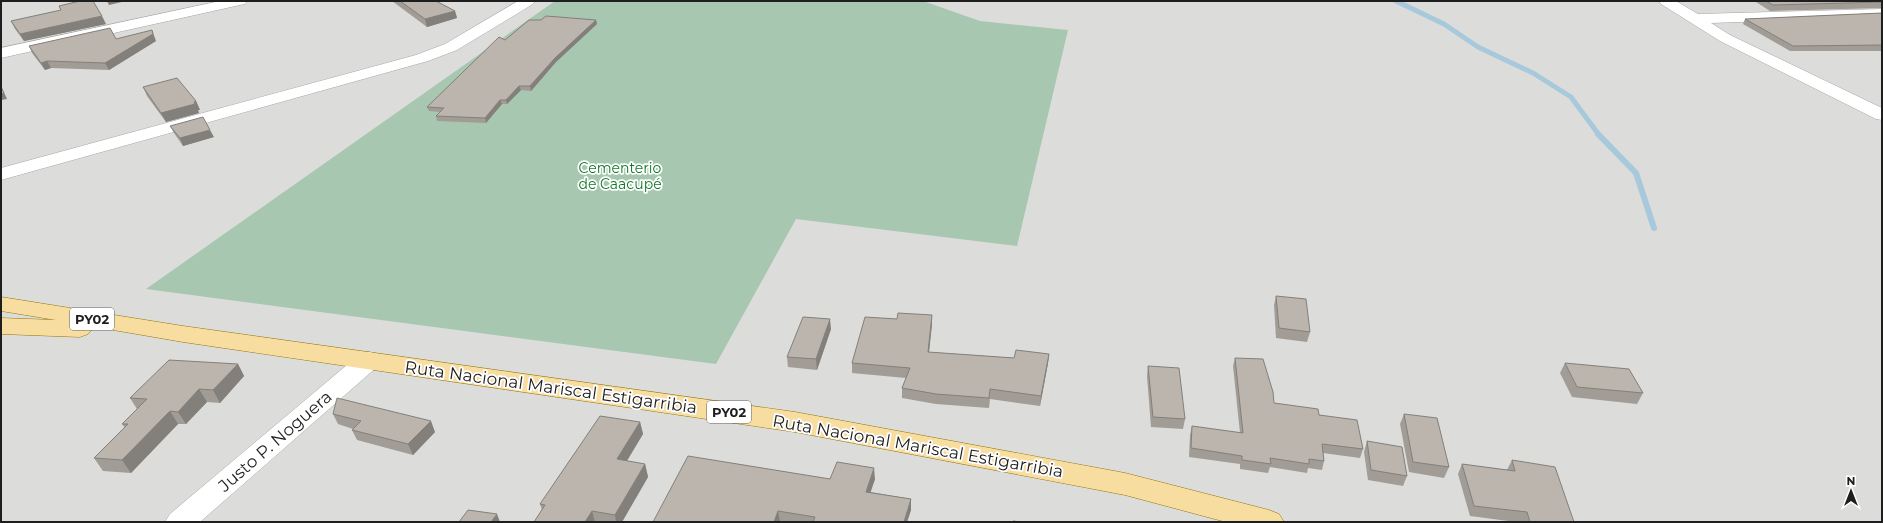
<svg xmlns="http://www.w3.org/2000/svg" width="1883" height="523" font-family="Montserrat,sans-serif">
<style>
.residential{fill:#dcdcdb}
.cemetery{fill:#a7c7b0}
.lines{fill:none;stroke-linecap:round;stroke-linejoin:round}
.stream-far1{stroke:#a7c9db;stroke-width:5}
.stream{stroke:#a7c9db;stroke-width:6}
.minor-casing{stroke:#a5a5a5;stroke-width:1}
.tertiary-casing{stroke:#a5a5a5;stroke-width:1}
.primary-casing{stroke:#927506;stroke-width:1}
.minor{fill:#fff;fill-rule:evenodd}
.tertiary{fill:#fff;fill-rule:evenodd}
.primary{fill:#f8dda1;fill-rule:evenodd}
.wall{fill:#a19c96}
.shaded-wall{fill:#837f7a}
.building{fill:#bbb5ae;stroke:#837f7a}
.labels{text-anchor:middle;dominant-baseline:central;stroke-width:3.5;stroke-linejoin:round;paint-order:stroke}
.shield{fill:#fff;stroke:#626262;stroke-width:1}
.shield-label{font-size:13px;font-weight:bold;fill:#1e1e1e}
.park-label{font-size:14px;fill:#107926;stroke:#fff}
.near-street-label{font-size:17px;fill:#1e1e1e;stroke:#fff}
</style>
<rect width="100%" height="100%" fill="#efede5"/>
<path class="residential" d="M1,1H1882V522H1Z"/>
<path class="cemetery" d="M555,1H923L980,21L1068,30L1017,246L796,219L716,364L146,289Z"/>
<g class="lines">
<path class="stream-far1" d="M1396,1L1444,24L1478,47L1533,73L1571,97L1599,135"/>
<path class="stream" d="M1598,134L1636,173L1654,228"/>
<defs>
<path id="minor" d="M220,1H247L245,4L240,5L1,58V48Z
M1659,1H1676L1698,14L1882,9V17L1711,23L1730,35L1882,108V120L1876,119L1720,41L1661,4Z
M369,352L378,354L381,360L378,366L200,522H165L170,514L360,354Z"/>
<path id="tertiary" d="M518,1H535L533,4L457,50L428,61L1,180V168L416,55L445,44Z"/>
<path id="primary" d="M1,297L183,326L795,412L1125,473L1269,510L1279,514L1284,522H1226L1125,495L795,432L183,342L90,326L92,329L88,334L80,337L1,334V318L56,320L1,311Z"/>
</defs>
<use href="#minor" class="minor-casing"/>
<use href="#tertiary" class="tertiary-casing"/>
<use href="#primary" class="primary-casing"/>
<use href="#minor" class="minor"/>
<use href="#tertiary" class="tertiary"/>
<use href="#primary" class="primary"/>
</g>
<path class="wall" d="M392,1H436L455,11L457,18L427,27Z
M1757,1H1882V8L1770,11L1756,2Z
M1882,13V51H1790L1743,24L1745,19Z
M541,20H596L597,24L556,62L531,91L521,90L507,104H502L486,123L437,121L436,116L440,112L429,111L427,107Z
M11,21L106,24L24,41L15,29Z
M116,39L156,41L109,70L51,68L45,70L32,53L29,46Z
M143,87L196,101L200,110H198L199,113L166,122L147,96Z
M170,126L214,137L183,146L174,133Z
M1276,296L1310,332L1307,342L1276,338L1274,305Z
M932,315V324L929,352L1014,358L1049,354L1048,363L1040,406L990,399L989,408L936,404L902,398V388L906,378L852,373V363Z
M831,329L817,370L788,367L787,357Z
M1235,358L1274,403L1319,415L1363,449L1360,458L1323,453L1324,461L1322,470L1308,468L1307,473L1270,467L1268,473L1240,469V464L1189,457L1190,435L1192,426L1240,433L1233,366Z
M1565,363L1643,393L1637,404L1572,397L1560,373Z
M238,364L244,376L220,403L207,402L186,424H178L131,473L103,471L94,458L125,428L122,424L137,409L130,398Z
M1148,366L1185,419L1183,429L1151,427L1147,376Z
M333,414L435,432L413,455L357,440L352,430L353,429L338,424Z
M1404,414L1449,467L1444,478L1409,472L1400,424Z
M640,422L643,434L627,461L645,464L648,477L622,522H534L542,510L540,504Z
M1367,441L1407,476L1403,486L1368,480L1364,452Z
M1512,460L1574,522H1516L1470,516L1458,474L1462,464L1507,470Z
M830,479H875L870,492L911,499V510L907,522H653Z"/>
<path class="shaded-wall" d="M107,1H126L109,5Z
M455,11L457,18L427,27L425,19Z
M102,16L106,24L24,41L20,34Z
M596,20L597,24L556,62L531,91L530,86L555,58Z
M152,30L156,41L109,70L105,63Z
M47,61L51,68L45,70L41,63Z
M1,86L7,99L1,100Z
M519,86L521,90L507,104L506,100Z
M500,100L502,104L486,123L485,118Z
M196,101L200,110H198L199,113L166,122L161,113Z
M210,130L214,137L183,146L180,138Z
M932,315V324L928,361V352Z
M830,319L831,329L817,370L816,359Z
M1049,354L1048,363L1040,406L1041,396Z
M238,364L244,376L220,403L213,390Z
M199,389L207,402L186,424L178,412Z
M170,411L178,424L131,473L122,460Z
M431,421L435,432L413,455L408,444Z
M640,422L643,434L620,472L617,459Z
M645,464L648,477L622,522H616L615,515Z
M874,468L875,479L867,503L866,492Z
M911,499V510L907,522H904Z
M592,511L595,522H585Z
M778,511L780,522H774Z
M497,514L500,522H491Z"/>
<path class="building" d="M80,1H93L102,16L20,34L11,21L61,10L59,6Z
M400,1H436L455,11L425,19Z
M1766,1H1882V2L1773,5Z
M1882,13V45L1793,46L1745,19Z
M546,16L596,20L555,58L530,86H519L506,100H500L485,118L436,116L444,108L427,107L499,37L505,40L529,20H541Z
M110,28L116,39L152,30L153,34L105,63L47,61L41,63L29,46Z
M177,78L196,101L194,102L195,104L161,113L143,87Z
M1,87L4,93L1,94Z
M203,117L210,130L180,138L170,126Z
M1276,296L1306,299L1310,332L1279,328Z
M898,313L932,315L928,352L1014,358L1016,350L1049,354L1041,396L990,389L989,398L936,394L902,388L910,368L852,363L865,317L897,319Z
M803,317L830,319L816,359L787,357Z
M1235,358L1263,359L1273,392L1274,403L1318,409L1319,415L1357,420L1363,449L1322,444L1324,461L1309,459V464L1270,458L1271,464L1242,460V456L1191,448L1192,426L1243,433Z
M169,360L238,364L213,390L199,389L178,412L170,411L122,460L94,458L128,424H122L147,399L130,398Z
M1565,363L1629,369L1643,393L1577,387Z
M1148,366L1179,368L1185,419L1153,417Z
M337,398L431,421L408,444L352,430L361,421L333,414Z
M1404,414L1437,418L1449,467L1413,462Z
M600,416L640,422L617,459L645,464L615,515L592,511L585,522H534L545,505L540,504Z
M1367,441L1402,447L1407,476L1371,470Z
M688,456L830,479L837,462L874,468L866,492L911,499L904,522H813L815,517L778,511L774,522H653Z
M1512,460L1555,467L1574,522H1530L1527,512L1474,506L1462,464L1515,471Z
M468,510L497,514L491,522H459Z
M1013,521L1022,522H1013Z"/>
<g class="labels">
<g class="shield">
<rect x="70" y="308" width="44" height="22" rx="3"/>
<rect x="707" y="401" width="44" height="22" rx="3"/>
</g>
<g class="shield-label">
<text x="92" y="319">PY02</text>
<text x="729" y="412">PY02</text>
</g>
<g class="park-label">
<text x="620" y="168">Cementerio<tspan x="620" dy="16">de Caacupé</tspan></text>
</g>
<g class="near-street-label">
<text transform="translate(551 387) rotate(8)">Ruta Nacional Mariscal Estigarribia</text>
<text transform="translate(275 441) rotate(-41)">Justo P. Noguera</text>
<text transform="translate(918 446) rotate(10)">Ruta Nacional Mariscal Estigarribia</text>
</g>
</g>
<rect width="1883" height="523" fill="none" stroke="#1e1e1e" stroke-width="4"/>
<g transform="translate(1851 491)" stroke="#ffffff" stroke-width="3" paint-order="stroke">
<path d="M0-3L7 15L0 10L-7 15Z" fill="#1e1e1e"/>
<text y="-6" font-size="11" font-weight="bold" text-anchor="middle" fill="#1e1e1e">N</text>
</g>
</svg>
